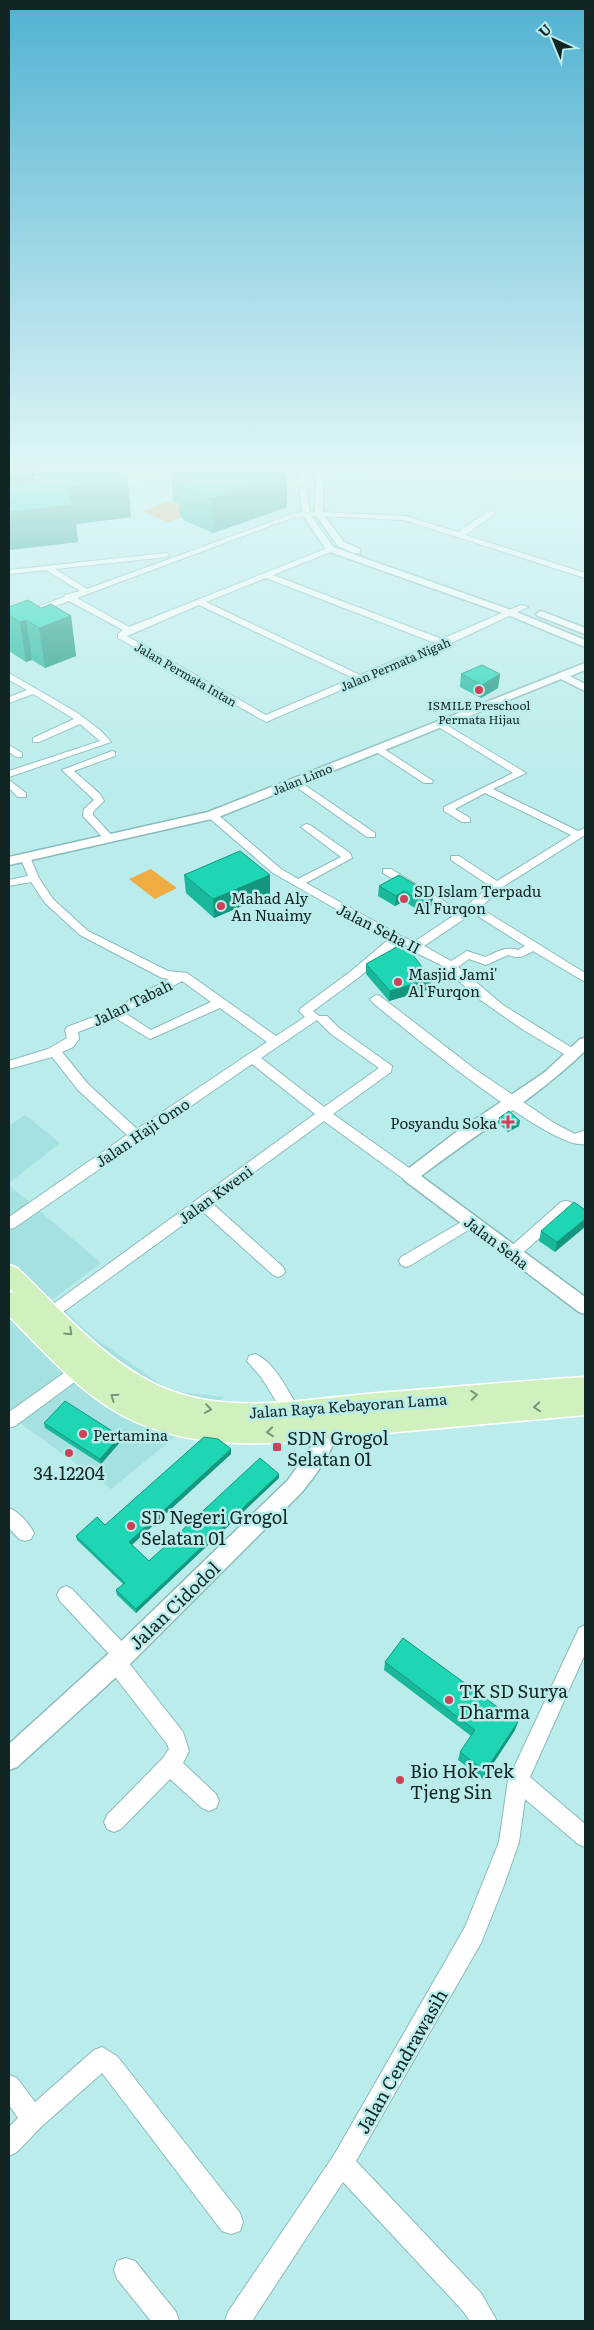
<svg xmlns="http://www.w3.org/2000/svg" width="594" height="2330" font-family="Literata,serif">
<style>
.built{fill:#a4e1e0}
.green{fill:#efac43}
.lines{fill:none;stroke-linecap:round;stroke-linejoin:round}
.minor-casing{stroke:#8abbbb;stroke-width:2}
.tertiary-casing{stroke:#8abbbb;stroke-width:3}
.secondary-casing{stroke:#8abbbb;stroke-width:2}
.primary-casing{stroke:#fff;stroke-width:3}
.minor{fill:#fff;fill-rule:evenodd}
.tertiary{fill:#fff;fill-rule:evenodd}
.secondary{fill:#e8f8df;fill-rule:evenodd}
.primary{fill:#d0f1be;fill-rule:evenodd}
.wall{fill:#1ab89b;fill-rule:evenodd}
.shaded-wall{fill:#15967e}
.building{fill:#1ed6b4;stroke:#15967e}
.oneway{stroke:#7a9579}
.poi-dot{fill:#d04058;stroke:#b9eceb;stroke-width:2}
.labels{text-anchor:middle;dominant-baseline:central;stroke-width:5;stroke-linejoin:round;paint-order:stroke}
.far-street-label{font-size:12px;fill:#112525;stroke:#b9eceb}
.far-poi-label{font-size:12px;fill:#112525;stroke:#b9eceb}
.poi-label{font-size:15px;fill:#112525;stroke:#b9eceb;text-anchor:start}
.street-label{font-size:15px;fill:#112525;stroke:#b9eceb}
.near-poi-label{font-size:18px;fill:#112525;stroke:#b9eceb;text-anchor:start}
.near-street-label{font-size:18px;fill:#112525;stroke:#b9eceb}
</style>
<rect width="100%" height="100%" fill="#b9eceb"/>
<path class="built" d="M25,1115L60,1143L9,1183V1126Z
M9,1185L101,1263L53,1299L91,1335L170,1391L224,1397L111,1489L9,1415Z"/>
<path class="green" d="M170,501L195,512L168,522L143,511Z
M151,869L177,888L155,899L129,879Z"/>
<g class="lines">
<defs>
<path id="minor" d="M489,511L496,513L465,535L585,573V578L404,520L319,516L295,517L281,522L77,598L129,627L330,547L334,549L333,551L273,575L442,639L521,605L528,607L447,645L266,722L118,638V634L123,630L69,601L9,623V618L64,597L65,595L80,591L46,570L9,574V570L166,553L170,555L166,557L55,569L87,589L295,513L319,512L405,516L458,532ZM266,578L435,643L360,675L206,602ZM199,605L353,678L266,715L127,636Z
M9,673L76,712L100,730L111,742L9,777V771L100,741L80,724L39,742H33V738L74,719L33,694L9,703V697L27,690L9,680Z
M440,721L526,773L493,789L578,831L585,828V835L501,888L480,908L585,973V982L533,951C523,957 520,959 508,955L486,965L469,959L458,967L503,1005L577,1051L579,1054L577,1057H569L525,1031L479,999L441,965L398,944L358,978L313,1011L319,1016H327L339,1028L392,1066L391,1072L333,1114L415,1172L417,1176L415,1180H405L324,1121L212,1203L283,1267L285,1271L283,1275L278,1277L273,1275L202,1211L48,1323L43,1325L38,1323L35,1319L38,1315L315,1114L252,1064L14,1228L9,1229V1217L127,1135L78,1090L52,1057L9,1069V1061L48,1049L67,1038L65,1030L67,1027L112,1010L169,979L162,978L80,935L45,903L31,882L9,886V880L28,876L20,857L21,855H29L39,878L53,899L88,931L168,971L187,973L276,1036L305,1017L299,1011L301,1008L350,972L389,939L273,873L208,817V813H216L281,869L298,879L341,857L301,827L306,824L310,825L350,853L352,858L306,883L401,936L414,942L453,916L383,873V869H391L460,911L490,886L451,860V856H459L497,881L571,835L485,793L455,809L470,818V822H462L444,811V807L513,773L437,726V722ZM473,913L525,946L518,950C505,946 497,952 485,957L467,951L451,961L424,946ZM182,981L211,1002L151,1030L125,1013ZM220,1008L267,1042L137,1129L88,1084L62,1052L73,1047L79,1039L78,1032L115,1018L150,1039ZM317,1020L331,1034L379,1068L324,1107L261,1058Z
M9,745L22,753V757H16L9,752Z
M378,746L381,747L433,781L432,783H424L375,751V747Z
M112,751L115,752V756L74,771L100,794L104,801L93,812V815L115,839L110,842L106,841L83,816L84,809L94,800L92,798L62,770Z
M296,779L375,833V837H367L292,784L291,782Z
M9,780L26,793V797H18L9,788Z
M376,995L380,996L476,1070L554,1123L575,1134L585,1130V1144C553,1152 402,1027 372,1002L370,999Z
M566,1201L571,1202L573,1206L571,1210L518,1257L513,1259L508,1257L506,1253L508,1249L561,1202Z
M470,1217L475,1218L477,1222L475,1226L411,1265L406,1267L401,1265L399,1261L401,1257Z
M255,1354C275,1362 287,1390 298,1407L300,1412L298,1417L292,1419L286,1417L261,1377L247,1361L249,1356Z
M78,1363L84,1365L86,1370L84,1375L15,1426L9,1428V1412Z
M9,1508C19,1512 29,1523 34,1533L31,1539L25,1541L19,1539L9,1528Z
M66,1586L72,1589L129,1649L131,1655L128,1662L183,1732L189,1751L183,1763L216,1794L219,1801L216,1808L209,1811L202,1808L170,1779L121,1829L114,1832L107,1829L104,1822L107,1815L163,1758L169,1749L167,1744L109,1669L107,1662L110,1655L60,1601L57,1595L60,1589Z
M585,1625V1654L530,1777L585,1824V1847L578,1844L525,1799L519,1842L503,1888L481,1943L356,2161L481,2293L497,2321H470L463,2311L343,2182L252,2321H225L228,2312L334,2155L465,1927L499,1842L508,1780L579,1628Z
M102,2047L117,2056L240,2213L243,2222L240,2231L231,2234L222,2231L102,2073L41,2127L17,2152L9,2156V2127L18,2118L9,2105V2075L17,2078L35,2102L94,2050Z
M126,2258L135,2261L176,2312L179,2321H151L117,2279L114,2270L117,2261Z"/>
<path id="tertiary" d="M298,473L305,475L310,514L333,547L514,611L585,640V647L508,615L327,551L302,514Z
M316,473L323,475V514L344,542L360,549V553H354L338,546L315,514Z
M541,611L585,628V634L538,616L536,614Z
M585,663V670L570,676L585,684V691L561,679L216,818L9,865V857L208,812Z
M585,1038V1051C535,1099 476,1134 421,1176L585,1297V1314L579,1312L404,1180L402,1176L404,1172L455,1133L545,1072L580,1039Z
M327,1410L334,1412C346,1438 317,1473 302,1492L124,1670L17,1767L9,1770V1744L108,1654L288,1480L313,1444L320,1412Z"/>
<path id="secondary" d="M301,466H311L304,477L301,478L296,475Z
M319,466H329L322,477L319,478L314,475Z"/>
<path id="primary" d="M388,466L585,473V479L323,470L243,473L238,470C246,462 368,466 388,466Z
M200,469L205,472L204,474L99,483L94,480L99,477Z
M284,478L307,484L308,486L303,489C294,487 264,484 261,481L266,478Z
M9,1265L17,1268C59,1308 99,1355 151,1382C220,1418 305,1399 378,1393C447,1388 516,1381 585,1377V1415C523,1421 460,1426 397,1432C311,1439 217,1458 136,1422C85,1399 47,1355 9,1316V1292L14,1293L9,1288Z"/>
</defs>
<use href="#minor" class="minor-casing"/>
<use href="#tertiary" class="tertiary-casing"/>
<use href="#secondary" class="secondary-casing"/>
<use href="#primary" class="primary-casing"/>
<use href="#minor" class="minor"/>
<use href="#tertiary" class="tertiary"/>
<use href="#secondary" class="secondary"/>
<use href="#primary" class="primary"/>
</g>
<path class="wall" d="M9,466H120L131,517L76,524L78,542L9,550ZM34,475H41L42,479L34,480Z
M171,468L287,474V507L213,533L183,520V518L180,517L179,504L173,501Z
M9,607L41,608L71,616L76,656L45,668L32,660L26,662L9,651Z
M461,674H500L498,688L481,698L460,687Z
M184,875H270V894L214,918L186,893Z
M379,886L433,895L432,905L421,912L404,901L395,906L378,896Z
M366,964L431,979L430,989L389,1001L366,974Z
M499,1118L519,1126L508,1132L498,1123Z
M585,1210L555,1252L539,1241L541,1231Z
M44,1423L120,1436L121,1441L101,1464L45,1428Z
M231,1454L132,1545L149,1561L279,1478L136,1613L117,1595L116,1590L123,1584L77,1540L76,1536L105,1525Z
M385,1662L515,1730L483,1779L458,1760L460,1752L471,1736L384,1670Z"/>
<path class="shaded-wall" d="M9,466H118L41,468V475H34V482L9,484Z
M287,474V507L213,533L212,499Z
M128,481L131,517L76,524L78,542L9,550V512L67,487Z
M71,616L76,656L45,668L39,628Z
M26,620L32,660L26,662L20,622Z
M500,674L498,688L481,698L482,685Z
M270,875V894L214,918L213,899Z
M404,891V901L395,906L396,896Z
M433,895L432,905L421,912L422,902Z
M431,979L430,989L389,1001L390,991Z
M520,1121L519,1126L508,1132L509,1127Z
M585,1219V1227L555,1252L557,1242Z
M120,1436L121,1441L101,1464L100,1459Z
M231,1449V1454L130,1546L129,1542Z
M279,1474V1478L136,1613V1609Z
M518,1722L515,1730L483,1779L485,1771Z"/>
<path class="building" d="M61,466H120L128,481L67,487L74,505L9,512V483L45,479L41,468Z
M178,466H256L258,467L265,466L287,474L212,499L181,487L182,486L178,484L193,479L171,468Z
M28,600L41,608L51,604L71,616L39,628L26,620L20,622L9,615V607Z
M482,665L500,674L482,685L461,674Z
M240,851L270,875L213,899L184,875Z
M399,875L433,895L422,902L404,891L396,896L379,886Z
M404,943L431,979L390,991L366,964Z
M509,1111L520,1121L509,1127L499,1118Z
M574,1202L585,1210V1219L557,1242L541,1231Z
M65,1401L120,1436L100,1459L44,1423Z
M204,1437L218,1439L231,1449L129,1542L149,1561L260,1458L279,1474L136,1609L116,1590L125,1583L76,1536L97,1517L105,1525Z
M403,1638L518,1722L485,1771L460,1752L475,1730L385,1662Z"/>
<defs><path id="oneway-chevron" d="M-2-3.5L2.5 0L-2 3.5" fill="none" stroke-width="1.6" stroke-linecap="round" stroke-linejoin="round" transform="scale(1.25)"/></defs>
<g class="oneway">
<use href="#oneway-chevron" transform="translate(69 1332) rotate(43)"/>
<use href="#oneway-chevron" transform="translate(474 1395) rotate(-5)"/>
<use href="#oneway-chevron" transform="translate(114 1397) rotate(-146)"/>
<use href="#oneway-chevron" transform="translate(537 1407) rotate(175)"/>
<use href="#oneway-chevron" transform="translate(208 1409) rotate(8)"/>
<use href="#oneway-chevron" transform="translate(270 1432) rotate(175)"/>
</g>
<linearGradient id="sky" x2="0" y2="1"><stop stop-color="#51b2d2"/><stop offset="0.59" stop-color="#e0f6f6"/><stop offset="1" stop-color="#e0f6f6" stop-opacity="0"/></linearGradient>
<rect width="594" height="792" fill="url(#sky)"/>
<g class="poi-dot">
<circle cx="479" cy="690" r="5"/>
<circle cx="404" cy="899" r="5"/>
<circle cx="221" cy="906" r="5"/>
<circle cx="398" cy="982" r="5"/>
<path d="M505.5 1114.5h5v5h5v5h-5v5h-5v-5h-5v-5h5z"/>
<circle cx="83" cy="1434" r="5"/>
<rect x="272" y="1442" width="10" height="10" rx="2.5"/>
<circle cx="69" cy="1453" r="5"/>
<circle cx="131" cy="1526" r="5"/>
<circle cx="449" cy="1700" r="5"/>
<circle cx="400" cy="1780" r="5"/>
</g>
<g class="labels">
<g class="far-street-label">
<text transform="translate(395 664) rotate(-23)">Jalan Permata Nigah</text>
<text transform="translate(186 674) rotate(30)">Jalan Permata Intan</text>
<text transform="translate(302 779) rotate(-22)">Jalan Limo</text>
</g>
<g class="far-poi-label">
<text x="479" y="705">ISMILE Preschool<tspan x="479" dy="14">Permata Hijau</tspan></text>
</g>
<g class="poi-label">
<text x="414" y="890">SD Islam Terpadu<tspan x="414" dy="17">Al Furqon</tspan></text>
<text x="231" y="897">Mahad Aly<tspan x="231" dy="17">An Nuaimy</tspan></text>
<text x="408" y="973">Masjid Jami'<tspan x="408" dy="17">Al Furqon</tspan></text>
<text x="497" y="1122" text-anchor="end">Posyandu Soka</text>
<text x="93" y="1434">Pertamina</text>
</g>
<g class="street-label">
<text transform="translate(379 928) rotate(27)">Jalan Seha II</text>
<text transform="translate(132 1002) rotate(-26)">Jalan Tabah</text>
<text transform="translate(142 1132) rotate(-34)">Jalan Haji Omo</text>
<text transform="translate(215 1194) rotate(-36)">Jalan Kweni</text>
<text transform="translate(497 1242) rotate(37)">Jalan Seha</text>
<text transform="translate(348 1405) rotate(-4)">Jalan Raya Kebayoran Lama</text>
</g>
<g class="near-poi-label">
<text x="287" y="1437">SDN Grogol<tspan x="287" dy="21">Selatan 01</tspan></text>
<text x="69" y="1472" text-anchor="middle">34.12204</text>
<text x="141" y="1516">SD Negeri Grogol<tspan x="141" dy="21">Selatan 01</tspan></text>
<text x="459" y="1690">TK SD Surya<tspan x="459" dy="21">Dharma</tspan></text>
<text x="410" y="1770">Bio Hok Tek<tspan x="410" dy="21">Tjeng Sin</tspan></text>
</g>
<g class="near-street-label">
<text transform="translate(174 1605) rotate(-44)">Jalan Cidodol</text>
<text transform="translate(401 2061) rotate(-60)">Jalan Cendrawasih</text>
</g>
</g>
<rect width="594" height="2330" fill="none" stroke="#112525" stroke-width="20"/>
<g transform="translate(554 40) rotate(316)" stroke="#b9eceb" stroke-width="4" paint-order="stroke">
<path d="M0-4L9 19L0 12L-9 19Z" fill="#112525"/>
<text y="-8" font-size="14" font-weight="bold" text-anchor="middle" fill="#112525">U</text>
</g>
</svg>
